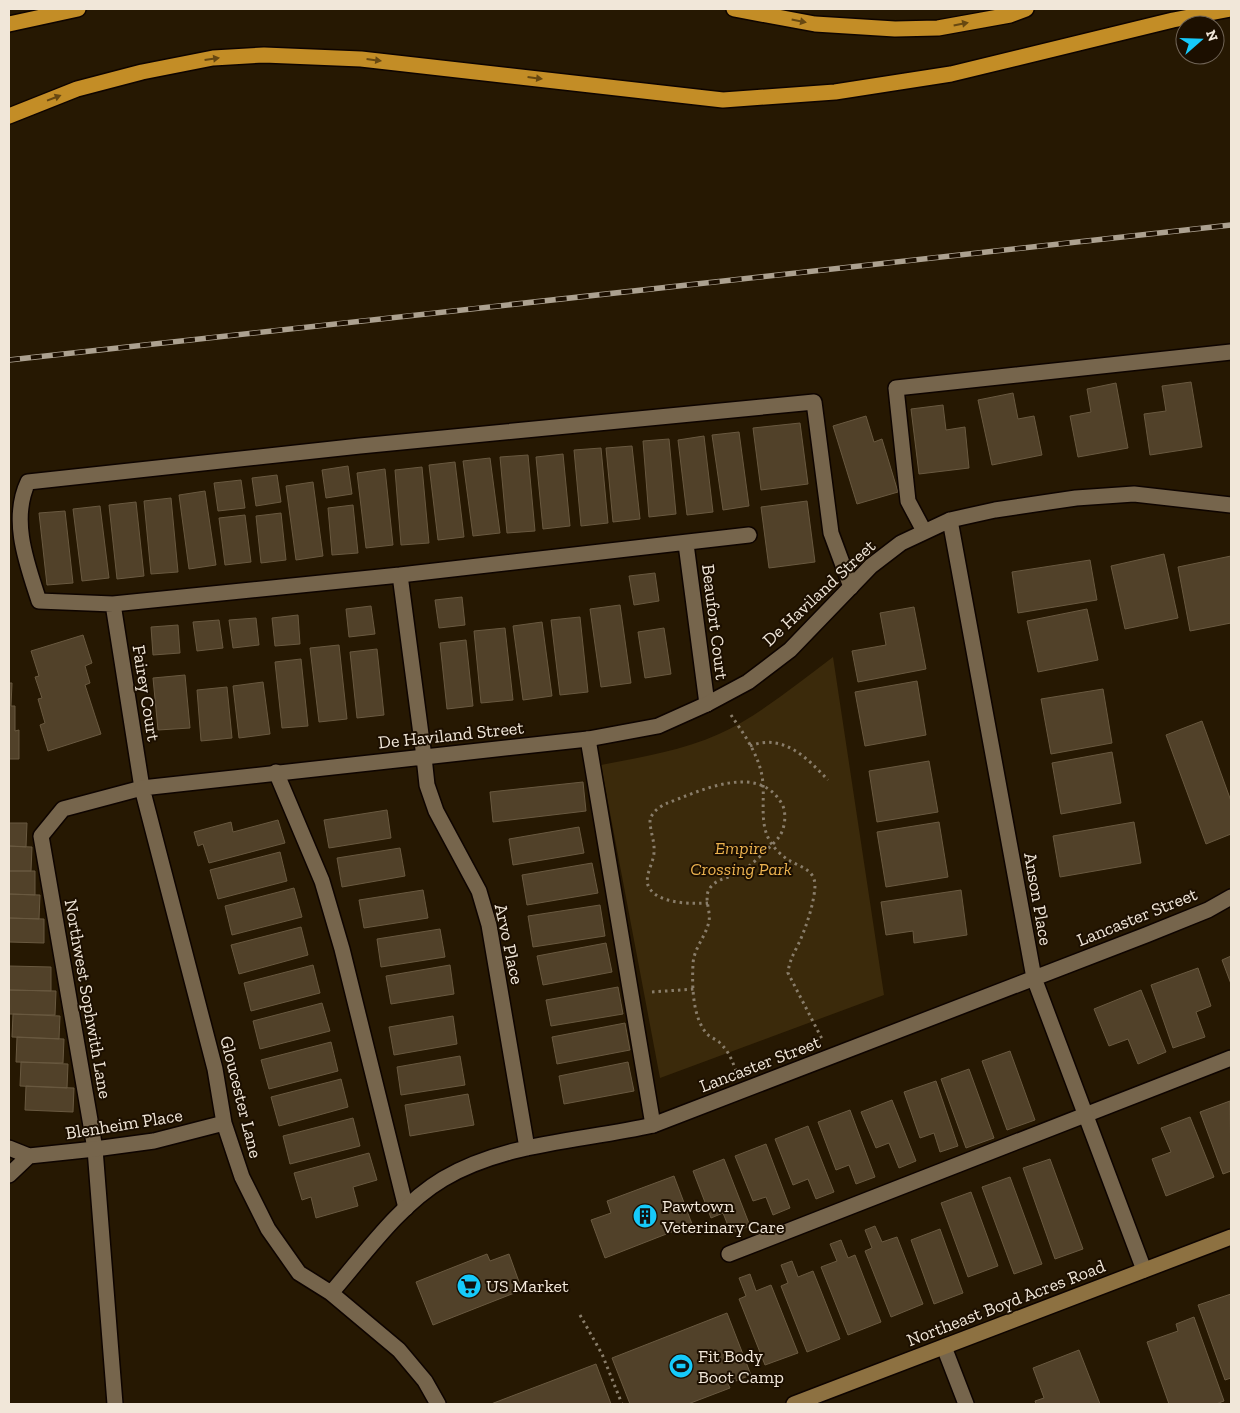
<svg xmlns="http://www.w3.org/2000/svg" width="1240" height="1413" font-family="'Zilla Slab',serif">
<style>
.green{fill:#3b2a0b}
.building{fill:#514129;stroke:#695940}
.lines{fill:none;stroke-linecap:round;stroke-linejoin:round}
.lane-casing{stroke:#0e0400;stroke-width:18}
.street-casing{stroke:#0e0400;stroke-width:18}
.secondary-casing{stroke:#0e0400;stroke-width:18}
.highway-casing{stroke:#0e0400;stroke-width:18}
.path{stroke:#897d6a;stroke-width:3;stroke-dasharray:2.5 4;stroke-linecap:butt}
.lane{stroke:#76654c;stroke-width:15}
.street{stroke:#76654c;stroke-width:15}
.secondary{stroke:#8d7141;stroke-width:15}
.highway{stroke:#c38d26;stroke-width:15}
.rail-casing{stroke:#aca190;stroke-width:5.5}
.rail{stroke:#1c0f00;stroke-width:4;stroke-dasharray:11;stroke-linecap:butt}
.oneway{fill:#674811}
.labels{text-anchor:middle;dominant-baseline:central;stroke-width:4;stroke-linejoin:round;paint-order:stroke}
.street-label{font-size:18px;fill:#f1e7d9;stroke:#1c0f00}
.park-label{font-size:18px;font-style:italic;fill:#ecb34f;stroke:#1c0f00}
.poi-label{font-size:18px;fill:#f1e7d9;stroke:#1c0f00;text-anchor:start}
</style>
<rect width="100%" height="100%" fill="#261802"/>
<path class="green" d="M833,657L884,995L660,1078L601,765C641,757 681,751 719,734C760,715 797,684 833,657Z"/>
<path class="building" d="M1191,382L1202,447L1150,455L1144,414L1166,411L1162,386Z
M1116,383L1128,448L1078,457L1070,416L1091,412L1087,389Z
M1013,393L1018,419L1034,416L1042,455L992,465L978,400Z
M943,405L946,430L965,427L969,468L919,474L911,409Z
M866,416L874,442L882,439L898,492L857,504L833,426Z
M800,423L808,484L761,490L753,428Z
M739,432L749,506L723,510L712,435Z
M704,436L713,512L687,515L678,440Z
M669,439L676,514L649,517L643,441Z
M632,446L640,519L613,522L606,448Z
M601,448L608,523L581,526L574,450Z
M563,454L570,526L543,529L536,457Z
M528,455L535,531L507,533L500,457Z
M490,458L500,533L473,536L463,461Z
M455,462L464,537L438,540L429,465Z
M348,466L352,494L326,498L322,470Z
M422,467L429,543L401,545L395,470Z
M385,469L393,545L366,548L357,473Z
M277,475L281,502L256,506L252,478Z
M241,480L245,508L218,511L214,483Z
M313,482L323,556L296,560L286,486Z
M205,491L216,565L189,569L179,495Z
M171,498L178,572L151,574L144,501Z
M807,501L815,562L769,568L761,507Z
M136,502L144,576L117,579L109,505Z
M353,505L358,553L332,555L328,508Z
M100,506L109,578L82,581L73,509Z
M65,511L73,583L47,585L39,513Z
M281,513L286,560L261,563L256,516Z
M245,515L251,562L225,565L219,518Z
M1164,554L1178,618L1125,629L1111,566Z
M1231,556V623L1190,631L1178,567Z
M1090,560L1097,600L1018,613L1012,572Z
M655,573L659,601L634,605L629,576Z
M462,597L465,625L439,628L435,600Z
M620,605L631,683L601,687L590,609Z
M371,606L375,634L349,637L346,609Z
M914,607L926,669L858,682L852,651L886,645L880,613Z
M1087,609L1098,660L1038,672L1027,621Z
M298,615L300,644L275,646L272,618Z
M580,617L588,692L560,695L551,620Z
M256,618L259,645L233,648L229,620Z
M219,620L223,648L197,651L193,622Z
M542,622L552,696L523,700L513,626Z
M178,625L180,653L153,655L151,627Z
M505,628L513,700L481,703L474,631Z
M664,628L671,674L645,678L638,632Z
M83,635L92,663L85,666L90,683L85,685L101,734L48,751L40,725L45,723L38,699L42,698L35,677L39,676L31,651Z
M466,640L473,706L447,709L440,643Z
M339,645L347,719L319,722L310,648Z
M377,649L384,715L357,718L350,652Z
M301,659L308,726L282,728L275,662Z
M185,675L190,728L158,730L153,678Z
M917,681L926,735L865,746L855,692Z
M263,682L270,734L239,738L233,686Z
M9,683H12L11,706H15V731L19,730V759H9Z
M227,687L232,738L201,741L197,690Z
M1103,689L1112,743L1051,754L1041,699Z
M1202,721L1231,801V834L1206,844L1166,735Z
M1112,752L1121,803L1061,814L1052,763Z
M929,761L938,812L877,822L869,771Z
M583,782L586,811L493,822L490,792Z
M387,810L391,838L329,848L324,820Z
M278,820L285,843L209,863L203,844L198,846L194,832L231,822L233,832Z
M939,822L948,877L886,887L877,832Z
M1134,822L1141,863L1060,877L1053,836Z
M9,823H27L26,847L9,846Z
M579,827L584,853L513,865L509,839Z
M9,846L32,847L31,871H9Z
M400,848L405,876L342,887L337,858Z
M280,852L287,881L218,899L210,870Z
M592,863L598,893L527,905L522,875Z
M9,871H35V895L9,894Z
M294,888L302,917L232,935L225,906Z
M423,890L428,918L364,928L359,900Z
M961,890L967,935L914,943L913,931L886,935L881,902Z
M9,894L40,895L39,919L9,918Z
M600,905L605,936L533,947L528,916Z
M9,918L44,919V943L9,942Z
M301,927L308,955L239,974L231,945Z
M440,929L445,957L381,967L377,939Z
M606,943L612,972L543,985L537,956Z
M1231,956V984L1222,960Z
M313,965L320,993L251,1011L244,983Z
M450,965L454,994L391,1004L386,976Z
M9,966L51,967V991L9,990Z
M1198,968L1211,1006L1196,1012L1205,1037L1173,1048L1151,985Z
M618,987L623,1014L551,1026L546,1000Z
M9,990L56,991L55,1015L9,1014Z
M1141,990L1166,1052L1138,1064L1128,1039L1109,1046L1094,1009Z
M322,1003L330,1031L260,1049L253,1021Z
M13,1014L60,1016L59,1039L12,1037Z
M453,1016L457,1044L394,1055L389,1027Z
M625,1023L630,1050L557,1064L552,1037Z
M17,1037L64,1039L63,1063L16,1062Z
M331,1042L338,1071L269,1089L261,1060Z
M1010,1051L1035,1120L1007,1130L982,1061Z
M460,1056L465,1085L401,1095L397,1067Z
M21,1062L68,1064L67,1088L20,1086Z
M628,1062L634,1091L564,1104L559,1076Z
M969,1069L994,1138L966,1148L941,1079Z
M341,1079L348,1107L279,1126L271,1097Z
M936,1081L958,1146L940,1152L934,1133L920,1138L904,1092Z
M26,1086L74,1088L73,1112L25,1110Z
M468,1094L474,1125L410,1136L405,1105Z
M892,1100L916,1161L899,1168L889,1143L876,1148L861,1112Z
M1230,1101L1231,1171L1223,1174L1200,1112Z
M850,1110L875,1177L856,1184L849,1165L836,1170L818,1122Z
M1190,1117L1214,1177L1166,1196L1152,1159L1171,1152L1161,1128Z
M353,1118L360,1146L290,1164L283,1136Z
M808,1126L834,1192L816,1199L808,1179L793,1185L775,1139Z
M766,1144L790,1208L773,1215L766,1197L753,1201L735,1156Z
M369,1153L377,1180L353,1187L358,1206L316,1218L311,1197L302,1200L294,1173Z
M724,1159L750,1226L731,1233L723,1213L711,1218L693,1171Z
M1050,1159L1083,1249L1055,1259L1023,1168Z
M674,1176L692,1224L605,1258L591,1220L611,1213L607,1201Z
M1010,1177L1042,1264L1014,1274L982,1187Z
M971,1192L998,1266L968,1277L941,1203Z
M875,1226L882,1242L897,1237L923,1304L891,1317L865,1251L872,1248L865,1230Z
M940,1229L963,1293L934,1304L911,1240Z
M841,1240L848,1258L855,1255L881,1322L848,1335L821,1267L837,1261L830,1244Z
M487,1254L490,1261L509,1254L522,1290L433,1325L416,1282Z
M792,1261L798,1277L813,1271L840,1339L807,1352L781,1286L788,1283L781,1265Z
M750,1274L756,1291L771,1285L798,1353L765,1365L739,1299L746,1296L739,1278Z
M1231,1294V1378L1225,1380L1198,1305Z
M727,1313L751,1375L728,1384L730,1388L688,1404H630L612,1358Z
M1194,1317L1224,1401L1216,1404H1169L1147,1342L1178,1331L1176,1324Z
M1079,1350L1100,1404H1036L1035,1401L1044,1398L1033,1368Z
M596,1364L611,1404H491Z"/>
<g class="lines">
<defs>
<path id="lane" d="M924,531L908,501L896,388L1231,352
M749,535L400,575L113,604L39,601C27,564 10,520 28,482L360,446L814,402L831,533L851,587
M686,544L707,704
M400,575L424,757
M113,604L142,788L63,809L41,836L95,1149L115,1404
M588,739L653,1125
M276,772L322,881L342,949L406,1208
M729,1254L1231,1058"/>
<path id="street" d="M950,520L1034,978L1144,1270
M424,757L427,785L436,811L479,891L489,925L527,1148
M9,1148L29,1156L95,1149L154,1141L224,1123
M9,1175L29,1156
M331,1293C365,1254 398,1206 443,1179C506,1142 583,1141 653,1125L1146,935L1208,910L1231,897
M944,1347L966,1404
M438,1404L425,1381L399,1350L331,1293L299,1273L268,1229L242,1177L224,1123L215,1069L142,788L588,739L658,726L707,704L748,682L790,650L871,566L901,543L950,520L995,510L1076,498L1134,494L1231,505"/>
<path id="secondary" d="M794,1404L1231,1237"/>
<path id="highway" d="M734,9L815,24L895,29L938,28L1010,15L1026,9
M9,24L78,9
M9,116L77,89L142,72L213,58L264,55L361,59L723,100L835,92L951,74L1173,20L1231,9"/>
</defs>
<use href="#lane" class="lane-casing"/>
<use href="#street" class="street-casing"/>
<use href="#secondary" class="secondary-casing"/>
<use href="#highway" class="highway-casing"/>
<path class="path" d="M731,715C743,733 758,753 762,776C766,798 758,823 771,843C775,849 781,855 787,859C798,867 815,868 815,886C814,904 806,928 798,945C793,955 789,962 788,973L822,1039
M750,746C783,733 806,757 828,780
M708,903C693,904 660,904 650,889C642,879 654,863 654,852C655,842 650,831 650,821C651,813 658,808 665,804C698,792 758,761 782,804C787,813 785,829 779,837C773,845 748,868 740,873C729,878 717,878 710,888C703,897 711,911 709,921C706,937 694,947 693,964C692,984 692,1017 707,1034C710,1037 715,1039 719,1042C728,1050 732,1060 736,1071
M652,992L694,989
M580,1315L602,1354L622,1404"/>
<use href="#lane" class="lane"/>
<use href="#street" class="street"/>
<use href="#secondary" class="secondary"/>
<use href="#highway" class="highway"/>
<defs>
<path id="rail" d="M9,360L1231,225"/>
</defs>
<use href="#rail" class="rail-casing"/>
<use href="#rail" class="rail"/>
</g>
<defs><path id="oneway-solid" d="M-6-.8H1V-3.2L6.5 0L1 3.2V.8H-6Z" transform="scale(1.25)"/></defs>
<g class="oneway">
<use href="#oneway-solid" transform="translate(799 21) rotate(11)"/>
<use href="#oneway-solid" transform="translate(961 24) rotate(-11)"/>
<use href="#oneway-solid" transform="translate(212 59) rotate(-8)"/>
<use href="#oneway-solid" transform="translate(374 60) rotate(7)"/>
<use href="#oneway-solid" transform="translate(535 78) rotate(7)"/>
<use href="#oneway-solid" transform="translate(54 98) rotate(-21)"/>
</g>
<defs>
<symbol id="building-disc" viewBox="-11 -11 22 22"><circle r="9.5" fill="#16cafb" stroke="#1c0f00"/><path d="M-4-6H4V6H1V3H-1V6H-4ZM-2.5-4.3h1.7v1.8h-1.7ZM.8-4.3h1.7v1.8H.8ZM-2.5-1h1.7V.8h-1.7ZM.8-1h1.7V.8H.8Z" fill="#111"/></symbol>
<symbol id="supermarket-disc" viewBox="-11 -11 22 22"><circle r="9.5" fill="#16cafb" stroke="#1c0f00"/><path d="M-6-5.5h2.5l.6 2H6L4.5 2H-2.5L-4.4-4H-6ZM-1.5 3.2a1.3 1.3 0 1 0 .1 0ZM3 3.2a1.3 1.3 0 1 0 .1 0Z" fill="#111"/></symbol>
<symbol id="stadium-disc" viewBox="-11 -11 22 22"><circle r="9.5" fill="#16cafb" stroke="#1c0f00"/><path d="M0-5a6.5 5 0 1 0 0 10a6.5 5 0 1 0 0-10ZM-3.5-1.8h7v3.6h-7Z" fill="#111"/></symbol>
</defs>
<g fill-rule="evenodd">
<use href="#building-disc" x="631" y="1202" width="28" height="28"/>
<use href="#supermarket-disc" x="455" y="1272" width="28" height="28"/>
<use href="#stadium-disc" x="667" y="1352" width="28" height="28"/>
</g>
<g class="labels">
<g class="street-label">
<text transform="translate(819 593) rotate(-43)">De Haviland Street</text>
<text transform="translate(715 622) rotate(83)">Beaufort Court</text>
<text transform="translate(146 693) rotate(81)">Fairey Court</text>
<text transform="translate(451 735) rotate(-6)">De Haviland Street</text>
<text transform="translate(1038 899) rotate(80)">Anson Place</text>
<text transform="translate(1137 917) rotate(-22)">Lancaster Street</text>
<text transform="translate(509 944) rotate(78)">Arvo Place</text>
<text transform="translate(88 999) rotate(80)">Northwest Sophwith Lane</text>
<text transform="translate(760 1064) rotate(-21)">Lancaster Street</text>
<text transform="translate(241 1097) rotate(76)">Gloucester Lane</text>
<text transform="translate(124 1124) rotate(-9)">Blenheim Place</text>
<text transform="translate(1006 1303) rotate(-21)">Northeast Boyd Acres Road</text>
</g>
<g class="park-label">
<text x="741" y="848">Empire<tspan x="741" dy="21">Crossing Park</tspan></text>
</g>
<g class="poi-label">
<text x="662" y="1206">Pawtown<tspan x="662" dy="21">Veterinary Care</tspan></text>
<text x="486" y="1286">US Market</text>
<text x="698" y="1356">Fit Body<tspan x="698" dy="21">Boot Camp</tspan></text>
</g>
</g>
<rect width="1240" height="1413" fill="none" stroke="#f1e7d9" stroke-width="20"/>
<g transform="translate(1200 40) rotate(70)"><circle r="24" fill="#1c0f00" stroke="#716557"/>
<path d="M0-4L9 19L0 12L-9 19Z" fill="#16cafb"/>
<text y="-8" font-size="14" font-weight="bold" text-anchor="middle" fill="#f1e7d9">N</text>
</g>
</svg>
